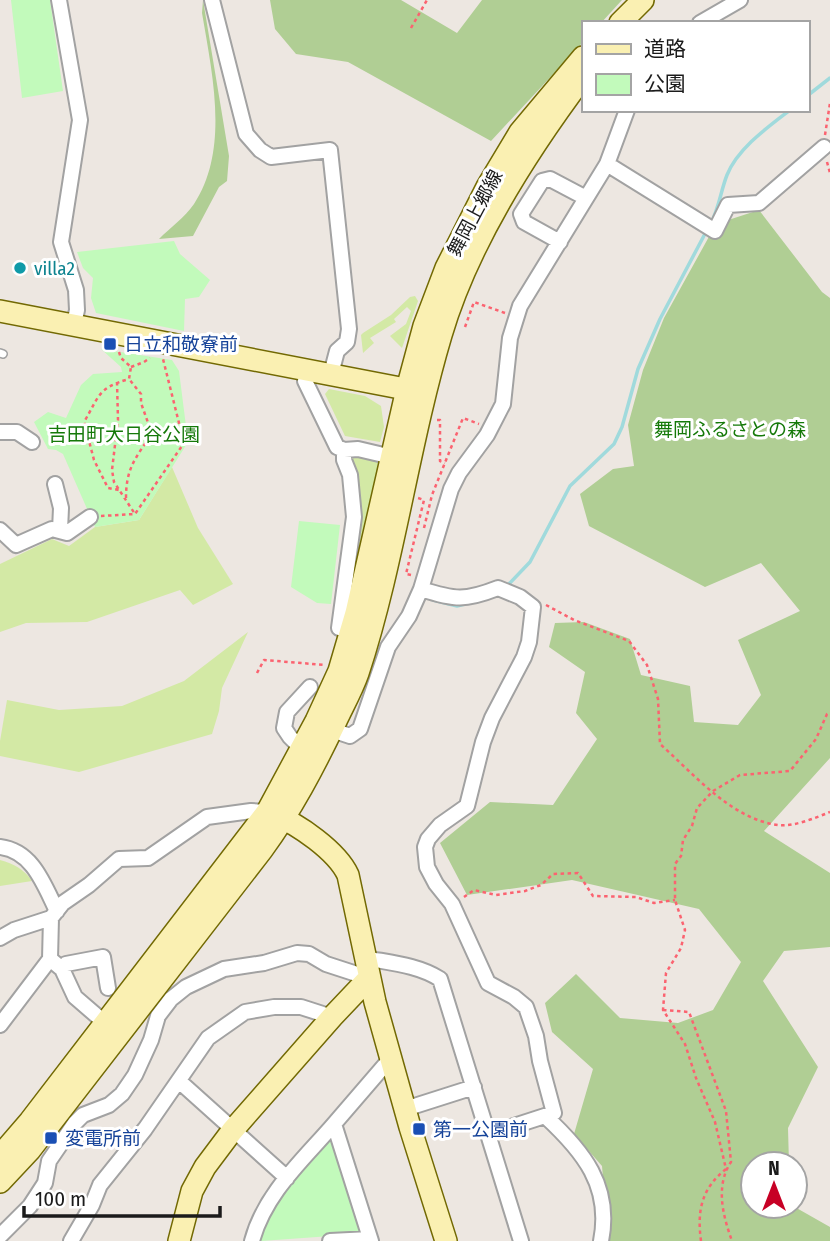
<svg xmlns="http://www.w3.org/2000/svg" width="830" height="1241" font-family="'Fira Sans Condensed','Noto Sans JP',sans-serif">
<style>
.grass{fill:#d3e9a5}
.forest{fill:#b0ce94}
.park{fill:#c2fabb}
.lines{fill:none;stroke-linecap:round;stroke-linejoin:round}
.stream{stroke:#a0dadc;stroke-width:3.5}
.lane-casing{stroke:#a2a2a2;stroke-width:10}
.street-casing{stroke:#a2a2a2;stroke-width:18}
.secondary-casing{stroke:#726903;stroke-width:24}
.path{stroke:#fb6370;stroke-width:2.5;stroke-dasharray:3.5 3.5;stroke-linecap:butt}
.lane{stroke:#fff;stroke-width:7}
.street{stroke:#fff;stroke-width:14}
.secondary{stroke:#faf0b2;stroke-width:21}
.culture-dot{fill:#0f9aa8;stroke:#fff;stroke-width:2.5}
.transit-dot{fill:#1a4fb4;stroke:#fff;stroke-width:2.5}
.labels{text-anchor:middle;dominant-baseline:central;stroke-width:6;stroke-linejoin:round;paint-order:stroke}
.street-label{font-size:19px;fill:#1b1b1b;stroke:#fff}
.culture-label{font-size:19px;fill:#0d838f;stroke:#fff;text-anchor:start}
.transit-label{font-size:19px;fill:#164399;stroke:#fff;text-anchor:start}
.park-label{font-size:19px;fill:#157909;stroke:#fff}
</style>
<rect width="100%" height="100%" fill="#ede7e1"/>
<path class="grass" d="M415,296L418,301L402,348L390,336L406,324L411,311L407,307L394,319L396,322L370,338L374,343L363,353L361,335L363,333L391,315L410,297Z
M329,389L365,396L381,406L384,427L380,442L345,436L325,394Z
M356,455L378,460L381,464L352,590L360,503L351,460Z
M172,467L198,528L233,584L193,605L180,590L87,622L26,623L0,632V564L52,539L69,546L95,527L139,520Z
M248,632L222,688L219,711L212,734L79,772L0,756V741L7,700L59,710L122,706L184,681Z
M0,860C14,864 24,869 32,881L0,886Z"/>
<path class="forest" d="M203,0L229,156L227,181L219,187L193,236L159,239C170,228 185,217 194,204C230,149 212,73 202,13Z
M270,0H401L457,33L482,0H622L601,23H583V42L491,141L348,62L296,54L275,29Z
M759,210L822,292L830,298V758L764,831L830,873V947L784,951L763,981L818,1067L788,1128L789,1164H753V1206H793L830,1227V1241H605L607,1227L602,1166L574,1134L593,1069L552,1032L545,1003L576,974L620,1018L678,1023L713,1010L741,962L699,909L572,880L467,895L440,843L490,802L553,805L597,739L576,713L585,672L549,647L555,623L584,622L630,639L641,675L690,686L694,722L738,725L761,695L738,640L800,611L761,563L705,587L589,526L580,494L613,469L634,466L628,425L643,370L664,318L716,224Z"/>
<path class="park" d="M11,0H50L63,91L22,98Z
M174,241L180,254L210,280L199,297L185,299L184,331L96,313L91,298L93,278L83,268L77,252Z
M101,349L172,360L179,371L188,442L139,520L95,527L63,454L56,450L48,449L34,422L48,412L66,418L81,385L93,374L122,372L121,367Z
M299,521L340,525L331,604L317,603L291,587Z
M327,1139L333,1140L362,1229L359,1234L261,1241L258,1236L268,1210Z"/>
<g class="lines">
<path class="stream" d="M807,96L830,78
M711,223C719,208 721,190 727,175C738,148 768,127 790,110
M506,587L530,562L570,486L614,444L622,427L638,369L660,319L707,230
M433,600L457,606L465,604"/>
<defs>
<path id="lane" d="M0,353L3,354"/>
<path id="street" d="M59,0L80,120L61,242L76,290L77,310L74,324
M212,0L246,134L260,150L271,157L330,150L349,329L347,342L337,351L331,374
M700,23L740,0
M607,164L715,231L728,205L759,203L824,147
M560,242L524,222L521,214L542,181L550,179L586,198
M307,370L305,381L337,447L344,450L358,449L392,457
M0,432H17L32,442
M55,484L61,508L60,530
M0,530L16,545L52,529L67,533L90,517
M421,589C455,600 465,601 498,588L520,597L533,607L529,642L524,657L492,718L483,742L467,806L440,825L428,839L425,847L427,867L436,884L452,904L488,983L514,997L526,1007L536,1036L540,1061L554,1113L489,1134
M339,628L354,517L350,475L344,460V450
M332,730L350,736L360,729L388,647L409,616L421,589L451,489L459,473L487,435L503,404L510,338L520,306L607,164L627,110
M301,748L290,737L284,728L287,712L310,687
M0,847C33,851 44,885 57,911
M0,938L14,930L51,918L63,903L89,885L119,859L148,858L207,817L251,811L267,812
M365,958C391,963 418,965 440,979L521,1241
M50,959L62,969L75,997L104,1022
M62,969L66,964L103,957L108,988
M0,1025L50,959L51,918
M179,1081L287,1178
M405,1109L474,1087
M545,1116C583,1151 612,1186 601,1241
M0,1236L30,1206L45,1183L49,1161L75,1123L83,1115L109,1105L122,1094L135,1075L151,1040L158,1016L171,999L186,987L224,969L264,963L297,953L309,954L326,964L369,978
M71,1241L92,1205L100,1185L145,1129L208,1038L245,1012L274,1007H301L332,1017
M252,1241C265,1193 303,1160 334,1124
M330,1241L370,1239
M371,1241L334,1124L390,1059"/>
<path id="secondary" d="M620,23L643,0
M0,311L421,392
M273,814C298,824 337,851 348,875L375,1002L410,1127L446,1241
M0,1156L30,1121L267,812L316,721L339,671L356,613L407,389L424,326L446,268L487,187L520,132L583,57
M0,1182L30,1150L262,850C292,809 314,767 336,721C343,706 352,690 358,673C394,563 408,446 441,335C468,243 526,153 583,77
M179,1241L192,1191L205,1167L232,1131L332,1017L369,978"/>
</defs>
<use href="#lane" class="lane-casing"/>
<use href="#street" class="street-casing"/>
<use href="#secondary" class="secondary-casing"/>
<path class="path" d="M411,28L427,0
M825,135L830,103
M827,162L830,173
M465,327L474,302L505,313
M119,352L121,358L131,367L129,379C97,388 99,397 84,422L94,460L108,488L119,490
M131,367L144,362L150,358
M117,382L118,420L112,470L114,482L135,514
M437,420H440V461L445,463
M126,498C126,469 135,458 152,434L141,403V394L129,379
M101,516L135,514L184,443L163,359
M424,528L432,495L463,418L479,424
M411,575L406,574L424,500L418,498
M546,605L574,620L629,641L647,665L658,699L660,744C694,774 731,819 778,825C794,827 815,818 830,812
M257,673L264,660L325,665
M464,897L474,890L496,895L525,891L541,885L553,874L578,873L593,896L636,897L654,903L675,900
M663,1010L689,1012L726,1111L731,1162C715,1186 723,1216 732,1241
M701,1241C697,1211 701,1189 726,1169L715,1122L696,1078L685,1044L663,1010L666,973L681,948L685,930L675,900V864L681,856L683,840L692,826L697,808L713,791L740,775L790,771L816,739L827,714L830,712"/>
<use href="#lane" class="lane"/>
<use href="#street" class="street"/>
<use href="#secondary" class="secondary"/>
</g>
<circle class="culture-dot" cx="20" cy="268" r="7"/>
<g class="transit-dot">
<rect x="103" y="337" width="14" height="14" rx="3.5"/>
<rect x="412" y="1122" width="14" height="14" rx="3.5"/>
<rect x="44" y="1131" width="14" height="14" rx="3.5"/>
</g>
<g class="labels">
<g class="street-label">
<text transform="translate(475 213) rotate(-62)">舞岡上郷線</text>
</g>
<g class="culture-label">
<text x="34" y="268">villa2</text>
</g>
<g class="transit-label">
<text x="124" y="344">日立和敬寮前</text>
<text x="433" y="1129">第一公園前</text>
<text x="65" y="1138">変電所前</text>
</g>
<g class="park-label">
<text x="730" y="429">舞岡ふるさとの森</text>
<text x="124" y="434">吉田町大日谷公園</text>
</g>
</g>
<rect x="582" y="21" width="228" height="91" fill="#ffffff" stroke="#a4a4a4" stroke-width="2"/>
<rect x="596" y="44" width="35" height="10" fill="#faf0b2" stroke="#a4a4a4" stroke-width="2"/>
<text x="644" y="56" font-size="21" fill="#1b1b1b">道路</text>
<rect x="596" y="74" width="35" height="21" fill="#c2fabb" stroke="#a4a4a4" stroke-width="2"/>
<text x="644" y="91" font-size="21" fill="#1b1b1b">公園</text>
<g transform="translate(774 1185)"><circle r="33" fill="#ffffff" stroke="#a4a4a4" stroke-width="2"/>
<path d="M0-5L12 26L0 18L-12 26Z" fill="#c70025"/>
<text y="-10" font-size="19" font-weight="bold" text-anchor="middle" fill="#1b1b1b">N</text>
</g>
<path d="M24 1206v10h196v-10" fill="none" stroke="#1b1b1b" stroke-width="3.5"/>
<text x="35" y="1206" font-size="21" fill="#1b1b1b" stroke="#ffffff" stroke-width="5" paint-order="stroke">100 m</text>
</svg>
